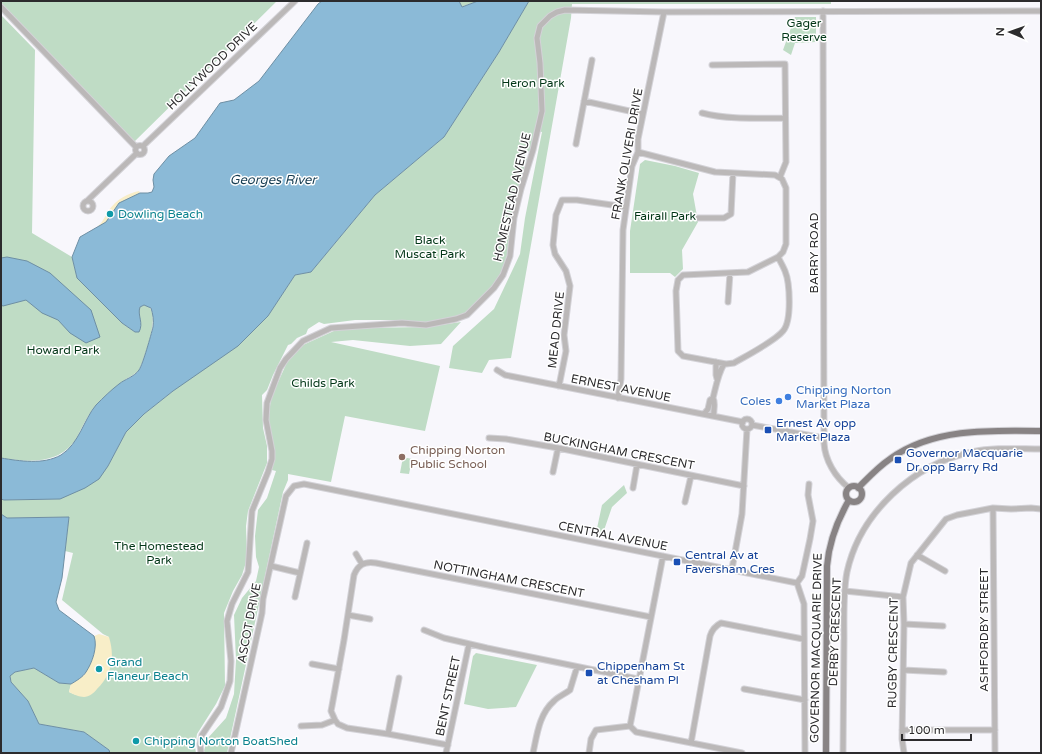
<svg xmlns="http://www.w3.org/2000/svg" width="1042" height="754" font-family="'Varela Round',sans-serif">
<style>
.green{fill:#bfdcc5}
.sand{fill:#f8eec8}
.water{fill:#8bbad7;stroke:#6e8fa4}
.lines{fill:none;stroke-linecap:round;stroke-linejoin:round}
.minor-casing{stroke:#d3d2d7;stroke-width:7}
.major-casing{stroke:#d3d2d7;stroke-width:8}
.minor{stroke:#bbb8b8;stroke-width:5}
.major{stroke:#888384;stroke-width:6}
.culture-dot{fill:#0f9aa8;stroke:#fff;stroke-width:1.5}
.shop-dot{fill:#3f7fe0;stroke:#fff;stroke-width:1.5}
.transit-dot{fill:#1a4fb4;stroke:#fff;stroke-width:1.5}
.education-dot{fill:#8d6e63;stroke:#fff;stroke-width:1.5}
.labels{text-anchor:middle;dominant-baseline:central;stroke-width:3;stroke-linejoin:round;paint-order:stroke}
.park-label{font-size:12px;fill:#023617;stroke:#fff}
.street-label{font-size:12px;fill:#2c2b2d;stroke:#fff}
.culture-label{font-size:12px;fill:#0d838f;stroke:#fff;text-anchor:start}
.shop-label{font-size:12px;fill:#366cbe;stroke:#fff;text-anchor:start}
.transit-label{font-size:12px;fill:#164399;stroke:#fff;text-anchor:start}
.education-label{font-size:12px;fill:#785e54;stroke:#fff;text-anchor:start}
.water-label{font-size:13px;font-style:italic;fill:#163d52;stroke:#fff}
</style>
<rect width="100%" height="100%" fill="#f8f7fc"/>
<path class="green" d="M1,1H277L133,143L1,5Z
M459,1H478L461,7Z
M529,1H831V4H572L571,18L511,358L489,360L482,373L449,368L453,346L494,309L520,254L525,218L542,132L537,131L533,150L523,153L529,161L521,189L510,256L503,275L467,315L426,325L395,320H355L324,324L319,322L308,329L306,334L297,338L291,344L288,345L273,375L267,390L262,395L263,428L267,446V463L248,511L246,526L247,559L242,575L233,591L224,613L225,686L216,704L197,734L195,747L196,753H110L109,750L84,732L39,724L28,701L11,682L10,675L15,672L34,668L59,683L71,684L69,692L76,695L109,637L103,634L62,600L73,553L65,551L69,517L7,518L1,514V499L4,500L60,499L108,466L126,432L144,414L268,316L295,275L311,272L375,195L444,137L499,52Z
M1,15L35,50L32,233L72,257L77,278L122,323L135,332L141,326L139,311L140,307L144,305L149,307C160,317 144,358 139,370C135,374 131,376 126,379C116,386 105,396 96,405C88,414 82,428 76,439C59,465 28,462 1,458Z
M795,17H816V42L795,43L791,55L783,50Z
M645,160L675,166L699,173L693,194L698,222L682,250L683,269L675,277L670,273H630V231L640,164Z
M461,322L441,344L410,346L353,340L331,342L440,366L425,431L345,416L331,482L288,474V480L283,492L227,753H205L204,751L207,739L226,718L234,694L236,660L234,615L242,598L256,581L259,567L256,557L255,536L258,510L267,498L276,471L272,470L274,453L268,422L271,398L288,360L303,345L336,330L360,328L426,327Z
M403,457L412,459L409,474L400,473Z
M624,485L627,493L612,507L602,536L596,533L602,505Z
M476,653L537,665L516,707L488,709L464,704L473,656Z"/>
<path class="sand" d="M139,191L140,193L125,203L102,231L98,226C103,222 105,216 109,210C116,200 128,193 139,191Z
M99,634L109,637C115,657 112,674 97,689C94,693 89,697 84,697C79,697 73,694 69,692L71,684L85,674L95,640L94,636Z"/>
<path class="water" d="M322,1H459L462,7L478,1H529L499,52L444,137L375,195L311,272L295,275L268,316L238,346L173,391L144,414L126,432L108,466L99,479L85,488L60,499L4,500L1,499V458C20,461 43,465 61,455C79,444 84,419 96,405C103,398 111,390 119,384C125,379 134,377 139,370C143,364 151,335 153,327C154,321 153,314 151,308L144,305L140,307C137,315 144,323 139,332H135L122,323L77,278L72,257L80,237L106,222L119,203L140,193H148L152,192L154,187L153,180L154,174L169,156L195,138L220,103L234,100L259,81L318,4Z
M7,257L27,261L50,273L91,310L100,337L86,343L70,333L58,320L42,313L26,300L3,306L1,305V258Z
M1,514L7,518L69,517L62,578L56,602L59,610L94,636C98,647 92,663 86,672C83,677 76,681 71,684L59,683L34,668L15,672L10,676L11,682L28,701L39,724L84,732L109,750L110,753H1Z"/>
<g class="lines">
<defs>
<path id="minor" d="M1,7L136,147
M823,11L824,443C825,460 835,477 849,488
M712,65L785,64L786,162L780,177
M584,101L643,114
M702,113C729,120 758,118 785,118
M576,144L592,60
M135.5 150a4.5 4.5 0 1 1 9 0a4.5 4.5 0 1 1-9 0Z
M143,146L295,1
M638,152L715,172L775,175L782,179L786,188V244L783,252L778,257C780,261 783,266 785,271C790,283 792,321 783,331C775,341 746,356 734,363L726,364L683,356L678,351L676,291L678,280L683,275L748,272L778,257
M87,201L137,153
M83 206a5 5 0 1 1 10 0a5 5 0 1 1-10 0Z
M698,218H724L731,214L733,173
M728,302L730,273
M716,362V375L717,379
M497,370L505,375L743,422
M559,386L566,351L564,335L570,286L566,271L555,254L553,245L556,215L562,200H577L626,207
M618,398L621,379L623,230L632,166L638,152V139L664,12
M704,414L708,409L710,400L713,398
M714,416C713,410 716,403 713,398C716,386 718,374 724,364
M742 424a5 5 0 1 1 10 0a5 5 0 1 1-10 0Z
M752,425L824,438
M489,438L506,439L558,448L744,486
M553,472L558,448
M633,488L637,465
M685,502L691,476
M993,508L995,753
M356,554L362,564
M917,555L945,571
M271,566L300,573
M732,569L742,514L747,429
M797,583L804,604L805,753
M797,583L802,576L810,539L813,521L808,495L809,484
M845,591L903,597
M295,597L307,543
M348,615L370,619
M904,624L943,626
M424,630L444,638L487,648L638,679
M312,664L339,669
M903,670L944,672
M744,689L805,700
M301,726L322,725L335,720
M630,726L663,556
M630,726L636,732L742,753
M902,730H995
M388,734L399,678
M691,743L710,636C712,630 715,626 721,623L803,639
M448,745L388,734L347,728L338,724L335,720L331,711L332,706L344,640L354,575C358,565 364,561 376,563L651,617
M201,753L200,744L202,735L221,707L230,681L231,661L227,621L232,604L248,572L252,511L268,472L272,459V451L266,420L267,403L280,368L286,359L303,341L331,328L402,323L426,325L456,319L467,315L494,288L503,275L510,256L514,218L521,189L533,150L542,111L540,63L537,38L540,26L550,16L557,12L565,10L664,12L1041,11
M231,753L262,613L263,599L286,496L294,486L304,484L797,583
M446,753L469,644
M533,753C537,735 539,714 554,701C559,696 565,694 570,690L577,667
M589,753L591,739L596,730L630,726
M843,753C843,715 844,676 844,638C844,616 843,593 847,572C860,513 913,464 972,452C994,447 1018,449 1041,449
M904,753L902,739L904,624L903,597L911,563L946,519L957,515L993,508L1011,509L1031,508L1041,509"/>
<path id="major" d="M846 494a8 8 0 1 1 16 0a8 8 0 1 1-16 0Z
M858,488C868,478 878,467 890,459C932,428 991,430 1041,431
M826,753L827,566C829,542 837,521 849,500"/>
</defs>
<use href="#minor" class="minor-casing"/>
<use href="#major" class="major-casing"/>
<use href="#minor" class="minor"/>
<use href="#major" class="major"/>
</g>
<g class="culture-dot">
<circle cx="110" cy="214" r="4"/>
<circle cx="99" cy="669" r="4"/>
<circle cx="136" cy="741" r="4"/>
</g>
<g class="shop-dot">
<circle cx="788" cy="397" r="4"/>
<circle cx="779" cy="401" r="4"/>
</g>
<g class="transit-dot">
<rect x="764" y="426" width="8" height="8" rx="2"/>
<rect x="894" y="456" width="8" height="8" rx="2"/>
<rect x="673" y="558" width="8" height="8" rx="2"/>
<rect x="585" y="669" width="8" height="8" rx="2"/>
</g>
<circle class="education-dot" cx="402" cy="457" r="4"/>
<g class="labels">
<g class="park-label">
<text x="804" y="23">Gager<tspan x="804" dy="14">Reserve</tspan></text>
<text x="533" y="83">Heron Park</text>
<text x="665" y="216">Fairall Park</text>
<text x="430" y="240">Black<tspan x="430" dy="14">Muscat Park</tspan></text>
<text x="63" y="350">Howard Park</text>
<text x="323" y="383">Childs Park</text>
<text x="159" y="546">The Homestead<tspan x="159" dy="14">Park</tspan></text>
</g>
<g class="street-label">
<text transform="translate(212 66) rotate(-44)">HOLLYWOOD DRIVE</text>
<text transform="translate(627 154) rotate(-80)">FRANK OLIVERI DRIVE</text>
<text transform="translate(512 197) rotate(-77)">HOMESTEAD AVENUE</text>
<text transform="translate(814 253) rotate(-90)">BARRY ROAD</text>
<text transform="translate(556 330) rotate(-84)">MEAD DRIVE</text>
<text transform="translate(621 388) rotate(11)">ERNEST AVENUE</text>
<text transform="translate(619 451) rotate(11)">BUCKINGHAM CRESCENT</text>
<text transform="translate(613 536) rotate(11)">CENTRAL AVENUE</text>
<text transform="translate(509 579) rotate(11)">NOTTINGHAM CRESCENT</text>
<text transform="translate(249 623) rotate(-79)">ASCOT DRIVE</text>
<text transform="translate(984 630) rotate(-90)">ASHFORDBY STREET</text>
<text transform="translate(835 632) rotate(-88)">DERBY CRESCENT</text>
<text transform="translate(816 648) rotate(-89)">GOVERNOR MACQUARIE DRIVE</text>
<text transform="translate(893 653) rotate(-89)">RUGBY CRESCENT</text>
<text transform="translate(448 696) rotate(-78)">BENT STREET</text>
</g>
<g class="culture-label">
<text x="118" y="214">Dowling Beach</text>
<text x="107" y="662">Grand<tspan x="107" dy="14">Flaneur Beach</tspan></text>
<text x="144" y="741">Chipping Norton BoatShed</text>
</g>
<g class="shop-label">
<text x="796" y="390">Chipping Norton<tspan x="796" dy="14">Market Plaza</tspan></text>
<text x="771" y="401" text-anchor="end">Coles</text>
</g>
<g class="transit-label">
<text x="776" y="423">Ernest Av opp<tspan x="776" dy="14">Market Plaza</tspan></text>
<text x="906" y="453">Governor Macquarie<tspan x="906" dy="14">Dr opp Barry Rd</tspan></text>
<text x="685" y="555">Central Av at<tspan x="685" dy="14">Faversham Cres</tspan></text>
<text x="597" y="666">Chippenham St<tspan x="597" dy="14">at Chesham Pl</tspan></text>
</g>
<g class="education-label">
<text x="410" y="450">Chipping Norton<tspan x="410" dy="14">Public School</tspan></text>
</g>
<g class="water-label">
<text x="273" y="180">Georges River</text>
</g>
</g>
<rect width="1042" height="754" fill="none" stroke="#2c2b2d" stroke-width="4"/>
<g transform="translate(1010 32) rotate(272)" stroke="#ffffff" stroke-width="3" paint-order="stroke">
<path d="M0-3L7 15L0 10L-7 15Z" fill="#2c2b2d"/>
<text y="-6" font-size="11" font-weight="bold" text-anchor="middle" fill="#2c2b2d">N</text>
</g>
<path d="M902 734v6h69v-6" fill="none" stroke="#2c2b2d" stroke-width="2"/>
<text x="908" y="734" font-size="12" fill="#2c2b2d" stroke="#ffffff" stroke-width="3" paint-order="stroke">100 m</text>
</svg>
